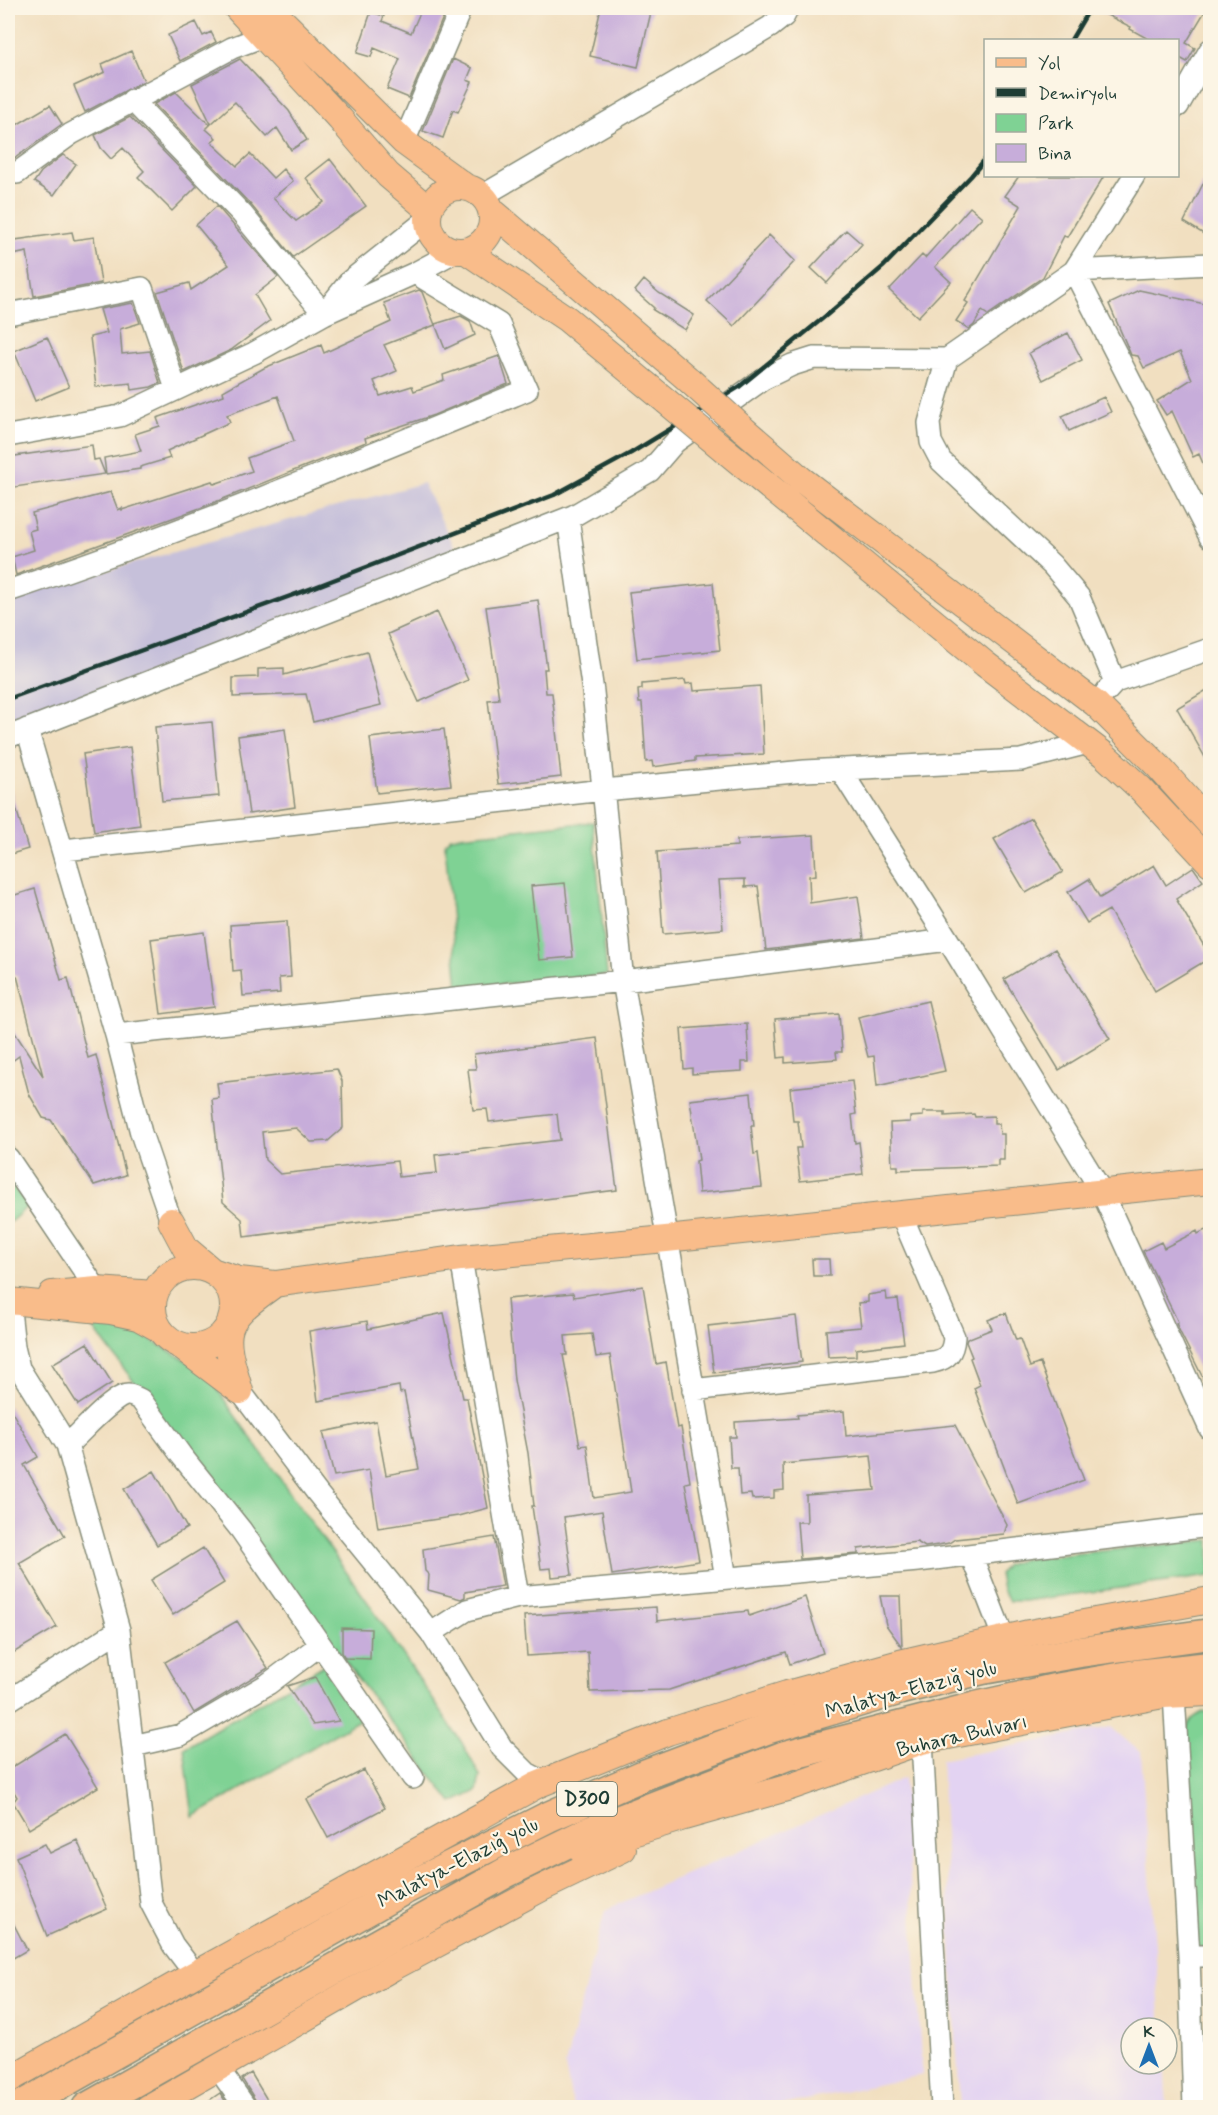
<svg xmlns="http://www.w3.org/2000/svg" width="1218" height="2115" font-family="Mynerve,sans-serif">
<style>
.built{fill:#e3d3f2}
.industrial{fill:#c6c0da}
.green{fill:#7fd294;stroke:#4f8864;stroke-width:1.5}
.building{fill:#c7adda;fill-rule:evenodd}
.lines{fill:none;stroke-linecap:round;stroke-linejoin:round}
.minor-casing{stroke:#888e7a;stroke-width:24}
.major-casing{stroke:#888e7a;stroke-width:28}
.highway-casing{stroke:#888e7a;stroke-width:33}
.minor{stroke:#fff;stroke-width:21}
.major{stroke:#f9bc8a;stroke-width:26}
.highway{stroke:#f9bc8a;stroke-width:30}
.rail{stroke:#1f3d34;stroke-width:4.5}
.major-bridge-casing{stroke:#888e7a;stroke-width:28;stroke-linecap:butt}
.major-bridge{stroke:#f9bc8a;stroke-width:26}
.labels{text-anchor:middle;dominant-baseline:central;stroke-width:4.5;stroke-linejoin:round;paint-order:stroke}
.shield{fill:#fcf5e5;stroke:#617469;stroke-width:1.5}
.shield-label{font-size:20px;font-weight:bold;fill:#1f3d34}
.street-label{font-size:21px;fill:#1f3d34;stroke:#fcf5e5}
</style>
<rect width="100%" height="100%" fill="#fcf5e5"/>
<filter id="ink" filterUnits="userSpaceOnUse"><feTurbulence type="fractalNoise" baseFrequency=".0167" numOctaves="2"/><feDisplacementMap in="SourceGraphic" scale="12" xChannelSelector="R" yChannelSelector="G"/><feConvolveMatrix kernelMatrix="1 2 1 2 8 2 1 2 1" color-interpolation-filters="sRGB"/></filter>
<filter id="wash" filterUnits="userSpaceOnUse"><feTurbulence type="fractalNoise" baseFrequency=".008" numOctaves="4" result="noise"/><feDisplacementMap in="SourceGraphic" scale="24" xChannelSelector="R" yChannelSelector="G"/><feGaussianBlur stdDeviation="1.35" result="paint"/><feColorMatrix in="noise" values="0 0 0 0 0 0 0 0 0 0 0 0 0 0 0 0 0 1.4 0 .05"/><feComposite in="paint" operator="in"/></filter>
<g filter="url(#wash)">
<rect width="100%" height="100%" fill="#f1dfc0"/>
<path class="built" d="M1111,1727L1141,1753L1161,2028H1131V2064H1164L1167,2107H960L941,1760Z
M904,1778L922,2075L773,2107H573L565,2066L605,1910Z"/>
<path class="industrial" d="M423,483L460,558L8,727V598Z"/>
<path class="green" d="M593,822L607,975L458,988L445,844L450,837Z
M8,1182L29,1205L8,1224Z
M85,1317L131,1326L156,1343L206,1372L234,1414L369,1604L462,1743L480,1776L477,1791L452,1803Z
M1210,1540V1576L1024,1601H1009L1002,1590L999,1574L1006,1565L1024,1559Z
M329,1662L366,1716L193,1817L184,1748Z
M1203,1712H1210V1948H1194L1187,1731C1189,1721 1193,1717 1203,1712Z"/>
<g id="blocks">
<path class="building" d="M422,8H447L409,98L387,89L400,59L374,48L371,57L357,53L371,12L384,16L382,21L411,33Z
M601,8H652L638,67L590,56Z
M1093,8H1207L1186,43L1195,48L1187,62L1178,57V40H1150L1130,29L1131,27Z
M196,22L203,36L211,32L216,42L180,61L168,35Z
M131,51L144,81L85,112L74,86L105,72L102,64Z
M240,59L289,111L307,140L291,150L277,128L267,137L235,102L211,124L192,84Z
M453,59L472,68L467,80L472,82L458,112L453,110L443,138L423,131Z
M176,92L210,125L206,129L216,138L211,142L237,166L250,154L273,178L283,169L293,181L273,198L296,221L324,202L306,178L330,159L366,206L293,257L251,205L154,104Z
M50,105L62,124L8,163V130Z
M130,117L197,186L172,211L138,177L144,171L123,148L111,159L101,148L95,135Z
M63,155L76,164L54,195L34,182L41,172Z
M1210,170V238L1184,222Z
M1019,176H1104L1067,237L1064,236L1043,277L988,315L982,311L974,325L969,329L956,321L968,303L965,301L1021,206L1005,196Z
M217,206L278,277L255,295L270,321L231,350L184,372L157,292L189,283L191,290L229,265L196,225Z
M970,207L982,217L935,267L951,282L918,317L889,290L922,255L925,258Z
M846,230L862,244L827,283L811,268Z
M72,232L74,240L94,237L101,283L34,296L27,252L8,256V241Z
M769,235L795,261L734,326L707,301Z
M644,280L659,293L694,315L685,330L653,310L654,308L635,291Z
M419,290L422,292L435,325L384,345L397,371L374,381L380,396L412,386L414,391L444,380L443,375L499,356L508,384L434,415L365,438L366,442L200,508L16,575L12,557L34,550L29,531L36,529L32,513L111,492L118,510L122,508V510L212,481L214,484L252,471L247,458L294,441L278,396L227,415L230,422L167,451L170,458L140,467V469L106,474L104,458L141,451L135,434L160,426L157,418L224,395L223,391L264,368L321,345L324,353L391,322L384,303Z
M1139,290L1210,305V480L1199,454L1193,457L1172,411L1166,415L1157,401L1192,379L1180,352L1144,368L1138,356L1131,355L1109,304Z
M133,303L140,323L120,329L122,354L150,351L160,383L151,387L132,390L131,383L96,387L90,337L107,333L100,309Z
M461,316L470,321L475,335L445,349L435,324Z
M1068,333L1082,360L1043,380L1029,353Z
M47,337L69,387L35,401L14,351Z
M1104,397L1111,412L1069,431L1062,416Z
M92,445L94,460L99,459L105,474L8,488V457Z
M713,583L720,650L637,659L629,592Z
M538,600L547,669H544L546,693H552L561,777L498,784L488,700L499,699L486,607Z
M437,612L468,680L419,702L388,634Z
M367,652L381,705L313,722L306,694L233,697V678L258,677V669L284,668V675Z
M685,680L686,684L693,683L694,691L760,686L764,754L695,758V761L653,767L652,761L646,762L642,703H639L638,690L642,689V684Z
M1210,688V766L1177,708Z
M212,722L219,796L162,801L155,727Z
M285,729L295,807L249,814L238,736Z
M444,729L451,785L377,793L370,738Z
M130,747L140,825L94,832L83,754Z
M8,791H11L28,849L8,855Z
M1031,818L1063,872L1026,893L994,839Z
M814,835L816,875L809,876L810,903L858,896L864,938L766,950L758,886L745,887V879L719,880L723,929L663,934L657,852L737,846V840Z
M1154,865L1166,885L1193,867L1203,881L1176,899L1210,956V958L1155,991L1109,910L1087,923L1068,892L1089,879L1100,898Z
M565,883L573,957L539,960L531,886Z
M35,889L61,980L68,978L88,1058L96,1055L126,1175L94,1185L51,1120L43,1118L29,1094L19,1056L8,1064V1022L43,1076L17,976H14L8,952V897Z
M287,921L291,977L279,978L280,993L243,996L241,970L233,971L230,925Z
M204,932L214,1007L161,1014L151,939Z
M1055,949L1110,1039L1059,1070L1004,979Z
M928,1001L945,1071L877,1086L874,1056L868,1057L858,1017Z
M839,1014L842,1052H836L837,1059L785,1063V1057L778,1058L775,1019Z
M747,1024L749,1062H742V1071L692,1074V1068L684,1069L681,1029Z
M597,1038L617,1190L244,1237L242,1219L223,1202L212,1099L219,1098L217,1083L337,1069L342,1081L343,1128L328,1141L311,1142L296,1128L262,1132L265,1160L280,1174L397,1161L399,1177L437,1173L435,1155L560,1140L557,1114L489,1122L487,1109L473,1110L468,1069H476L474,1054Z
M852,1081L856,1114L852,1115L855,1143L859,1142L863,1174L800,1181L796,1148H801L798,1121H793L790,1088Z
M751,1093L754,1126H751L754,1154L758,1153L762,1187L699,1193L696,1161L699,1160L690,1100Z
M923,1112H945V1116L974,1114L975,1117L994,1116V1124H999L1000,1134H1004V1160H998V1166L898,1170V1166H892L890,1123L910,1122V1117L923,1116Z
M1207,1229L1210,1237V1392L1181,1334L1176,1323L1178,1322L1143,1251L1161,1242L1164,1248L1197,1231L1198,1234Z
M812,1259H829L830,1276H813Z
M643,1286L656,1364L666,1362L677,1428L681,1427L690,1482L685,1483L699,1561L612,1575L602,1511L564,1517L572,1575L552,1577L551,1568L541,1569L532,1506H534L528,1453L514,1380L507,1299L573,1293L574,1297ZM592,1334L596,1357L610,1355L631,1492L594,1498L587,1445L580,1446L563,1355H567L565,1336Z
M886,1292L887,1300L898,1299L904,1343L856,1349V1356L828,1357L826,1330L861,1327L858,1303L868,1302V1295Z
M444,1313L463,1398H467L488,1508L458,1516L378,1528L369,1470L334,1476L323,1432L376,1421L386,1475L419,1469L404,1392L400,1393L399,1386L318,1401L309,1331L367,1321L368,1329Z
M1006,1313L1016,1340L1020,1339L1030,1367L1040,1363L1084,1480L1018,1504L974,1388L980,1385L970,1358L972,1357L966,1342L967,1339L992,1329L988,1320Z
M796,1316L802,1362L714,1373L708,1326Z
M87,1343L112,1383L78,1405L52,1364Z
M8,1405L38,1457L24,1465L65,1536L19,1563L57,1627L8,1656Z
M844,1411L846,1436L955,1425L1007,1525L1004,1534L955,1539L949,1543L938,1545L925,1547L917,1542L858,1549V1554L800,1559L797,1522H807L806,1495L875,1490L871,1456L783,1464L784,1490L774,1491V1498L752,1499L751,1494L740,1495L738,1468H731L729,1437H736L735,1422L798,1418L797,1415Z
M154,1471L187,1528L157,1545L124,1489Z
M494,1537L503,1586L465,1592V1597L461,1599L428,1590L429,1575L425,1571L423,1549Z
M203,1548L224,1583L173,1615L151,1580Z
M880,1596H900L902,1647L886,1625Z
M805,1597L823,1653L790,1664L786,1652L669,1690L590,1692L588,1652L527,1656L524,1616L656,1607L657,1621L748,1611L749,1616Z
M237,1621L268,1668L194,1713L165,1662Z
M342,1628L371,1629L370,1659L345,1658L342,1653Z
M315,1677L339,1721L313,1725L287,1686Z
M65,1734L98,1787L29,1829L13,1802L17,1797L8,1782V1770Z
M364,1770L385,1808L328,1838L307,1799Z
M77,1840L107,1909L47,1936L16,1857L45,1844L50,1853Z
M8,1913L27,1950L8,1961Z
M251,2073L272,2108H259L256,2101L242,2079Z
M220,2093L230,2108H198Z"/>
</g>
</g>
<g filter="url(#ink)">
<use href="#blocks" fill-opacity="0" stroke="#888e7a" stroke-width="1.5"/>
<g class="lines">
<defs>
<path id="minor" d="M132,100L242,214L324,314
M1178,106L1210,50
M404,142L461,8
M17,173L71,134L232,48L264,36
M1134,176L1074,271L1210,537
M482,196L770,27L784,16L788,8
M326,311L350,281L428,219
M8,314L142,288L176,389
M8,436L120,416L254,353L324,314L415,273L456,251
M568,518L593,692L623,981L726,1578
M8,591C184,532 355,461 527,390L499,324L415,273
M1115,682L1079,597L1052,565L941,461L931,442L929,423L947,359L1074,271L1210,264
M1106,692L1115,682L1210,649
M27,729L116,1035L141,1133L171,1221
M8,737L573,516L650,471L675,442L763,379L792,365L814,358L947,359
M840,769L948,940L1102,1192L1210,1429
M64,850L604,790L805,771L1021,760L1088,743
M116,1035L623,981L948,940
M8,1158L97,1290
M461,1258L518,1597
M9,1301L14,1347L19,1368
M8,1356L19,1368L67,1445L119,1630L151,1903L173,1945L195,1974
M693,1390L933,1362C948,1359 953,1352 954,1337L901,1214
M240,1391L318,1494L431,1633L502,1748L527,1773L544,1782
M67,1445C81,1433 107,1403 123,1396C130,1393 135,1397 141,1400L181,1455L241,1530L413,1778
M971,1555L1004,1639
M431,1633L467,1610L518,1597L918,1561L1210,1526
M1174,1694L1189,1956L1194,2108
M8,1701L119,1630
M922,1741L942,2108
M133,1746L181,1735L268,1684L320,1645
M1189,1956H1210
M218,2068L246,2108"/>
<path id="major" d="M237,8L340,119L388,175L429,210
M269,8L404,142L467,188
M428 219a32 32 0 1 1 64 0a32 32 0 1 1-64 0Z
M491,210L689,380
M466,251L567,319L666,401
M742,428L802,480L1096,704L1158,766L1210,824
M726,451L985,664L1103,754L1141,789L1210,863
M171,1221L186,1249L212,1271L239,1280L275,1284L461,1258L666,1239L1210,1181
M153 1307a40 40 0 1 1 80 0a40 40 0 1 1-80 0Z
M52,1294L97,1290L155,1294
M9,1301L111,1311L138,1317L158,1328
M179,1345L240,1391
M240,1391C221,1329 220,1323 275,1284
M581,1849L684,1817L790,1787L922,1741L1163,1695L1210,1693
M8,2080L195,1974L537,1785L668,1732L787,1694L900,1663L1029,1633L1210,1600
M148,2108L392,1968L540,1889L623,1849"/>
<path id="highway" d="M18,2108L401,1891L548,1817L644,1775L769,1728L901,1689L983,1669L1080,1652L1210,1634
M87,2108L507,1872L589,1832L785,1756L976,1707L1055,1689L1136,1675L1210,1667"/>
</defs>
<use href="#minor" class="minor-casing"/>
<use href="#major" class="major-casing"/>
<use href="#highway" class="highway-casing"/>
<use href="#minor" class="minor"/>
<use href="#major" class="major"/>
<use href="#highway" class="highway"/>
<path class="rail" d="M1071,40L1090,8
M8,699L315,587L554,495L631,453L739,387L828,314L884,266L971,176L986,158"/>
<defs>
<path id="major-bridge" d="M689,380L742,428
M666,401L726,451"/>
</defs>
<use href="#major-bridge" class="major-bridge-casing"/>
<use href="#major-bridge" class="major-bridge"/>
</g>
</g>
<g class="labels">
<rect class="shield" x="557" y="1782" width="60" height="34" rx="4.5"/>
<g class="shield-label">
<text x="587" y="1799">D300</text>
</g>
<g class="street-label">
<text transform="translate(911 1690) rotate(-15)">Malatya-Elazığ yolu</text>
<text transform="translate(962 1736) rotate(-13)">Buhara Bulvarı</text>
<text transform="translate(458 1863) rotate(-27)">Malatya-Elazığ yolu</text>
</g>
</g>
<rect width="1218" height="2115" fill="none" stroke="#fcf5e5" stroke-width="30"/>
<rect x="984" y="39" width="195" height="138" fill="#fcf5e5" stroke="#a4ab9e" stroke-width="1.5"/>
<rect x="996" y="58" width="30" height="9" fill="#f9bc8a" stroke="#a4ab9e" stroke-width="1.5"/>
<text x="1038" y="69" font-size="18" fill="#1f3d34">Yol</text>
<rect x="996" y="88" width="30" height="9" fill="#1f3d34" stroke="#a4ab9e" stroke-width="1.5"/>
<text x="1038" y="99" font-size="18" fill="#1f3d34">Demiryolu</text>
<rect x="996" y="114" width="30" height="18" fill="#7fd294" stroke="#a4ab9e" stroke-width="1.5"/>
<text x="1038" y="129" font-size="18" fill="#1f3d34">Park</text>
<rect x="996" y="144" width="30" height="18" fill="#c7adda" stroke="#a4ab9e" stroke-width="1.5"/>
<text x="1038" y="159" font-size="18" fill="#1f3d34">Bina</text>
<g transform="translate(1149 2046)"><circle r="28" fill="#fcf5e5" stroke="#a4ab9e" stroke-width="1.5"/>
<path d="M0-4.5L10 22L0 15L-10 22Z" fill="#1f6fb2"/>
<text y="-9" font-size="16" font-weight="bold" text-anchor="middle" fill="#1f3d34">K</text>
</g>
</svg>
